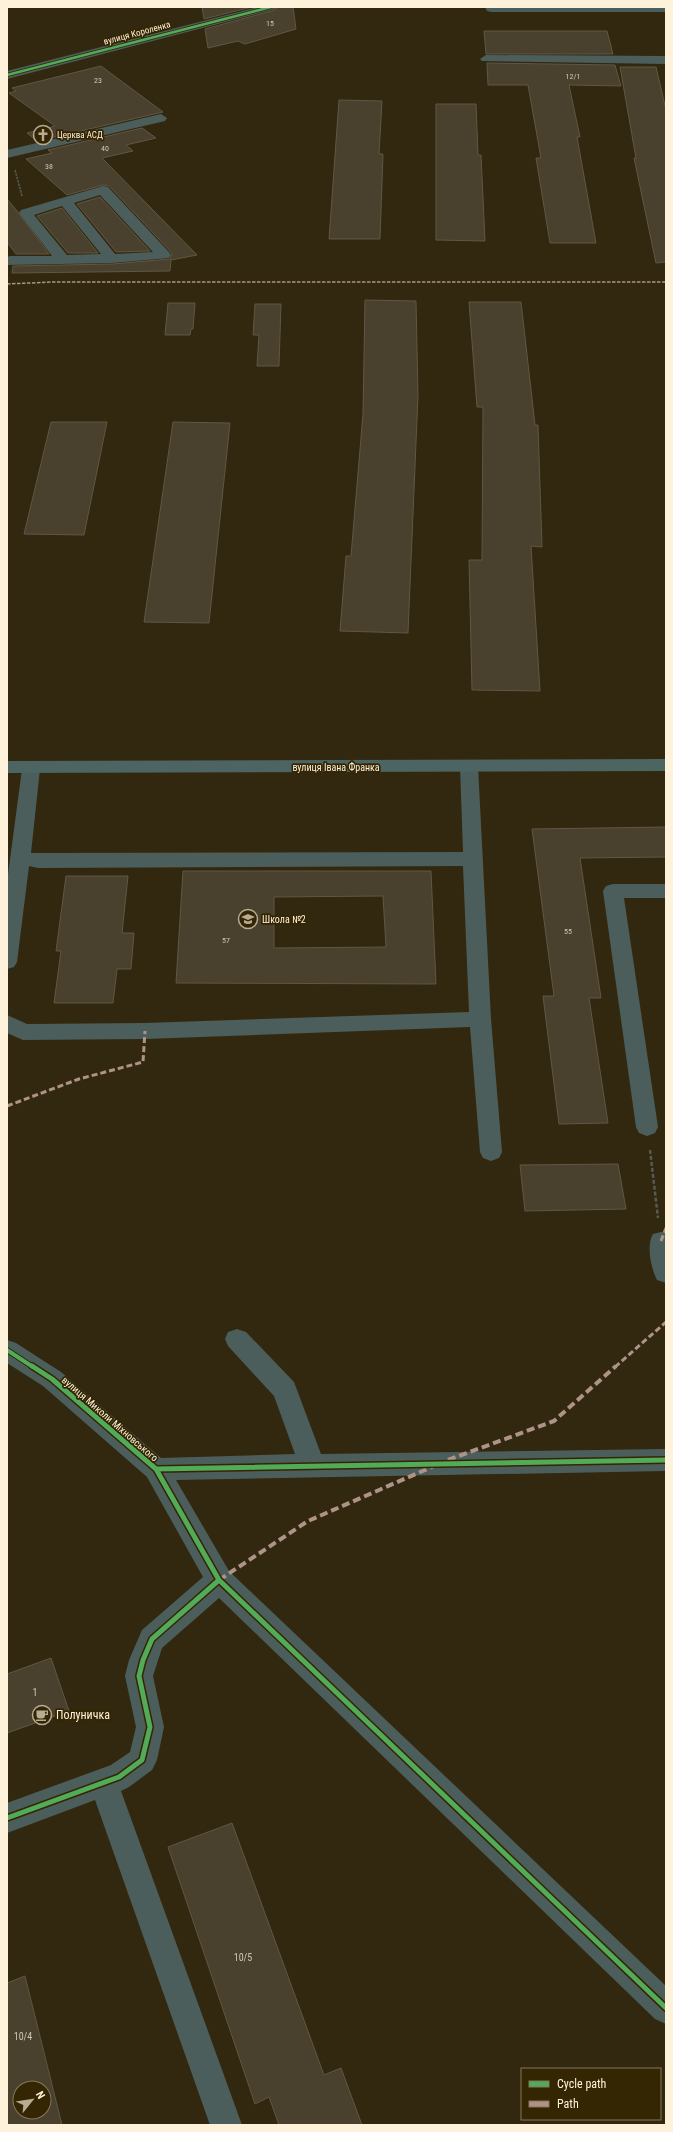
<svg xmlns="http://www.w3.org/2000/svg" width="673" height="2132" font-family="'Roboto Condensed',sans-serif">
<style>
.building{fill:#49402d;stroke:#605744;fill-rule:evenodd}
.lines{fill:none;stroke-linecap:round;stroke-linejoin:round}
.path-far1{stroke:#545c55;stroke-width:1.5;stroke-dasharray:2.5 1;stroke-linecap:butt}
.path{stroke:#545c55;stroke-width:2.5;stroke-dasharray:4 2;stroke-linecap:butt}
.minor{fill:#4c5e5b;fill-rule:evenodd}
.major{fill:#4c6462;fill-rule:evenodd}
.quiet-far2{stroke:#af9288;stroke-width:1.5;stroke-dasharray:3.5 1.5;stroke-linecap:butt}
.quiet-far1{stroke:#af9288;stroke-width:3;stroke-dasharray:6 3;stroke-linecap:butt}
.quiet{stroke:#af9288;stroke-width:4;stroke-dasharray:8 4;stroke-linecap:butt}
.cycleway-far2-casing{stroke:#342503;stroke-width:4}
.cycleway-far1-casing{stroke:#342503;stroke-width:6}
.cycleway-casing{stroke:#342503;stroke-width:8}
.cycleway-far2{stroke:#51ab58;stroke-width:2.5}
.cycleway-far1{stroke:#51ab58;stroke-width:4}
.cycleway{stroke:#51ab58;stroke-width:5}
.labels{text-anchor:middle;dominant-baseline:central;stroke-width:3.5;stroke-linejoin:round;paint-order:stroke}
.number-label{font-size:8px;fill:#d1c6b0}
.far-street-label{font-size:9px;fill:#fef2db;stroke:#342503}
.far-poi-label{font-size:9px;fill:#fef2db;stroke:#342503;text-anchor:start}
.street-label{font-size:10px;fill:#fef2db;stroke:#342503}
.poi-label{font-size:10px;fill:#fef2db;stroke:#342503;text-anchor:start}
.near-number-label{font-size:10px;fill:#d1c6b0}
.near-poi-label{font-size:12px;fill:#fef2db;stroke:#342503;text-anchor:start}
</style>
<rect width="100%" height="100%" fill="#32280f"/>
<path class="building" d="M202,7H252L204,19Z
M278,7H293L296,29L245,44L238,41L208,48L205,29L275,10Z
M484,31H607L613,54H486Z
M487,63L615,65L621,86L569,85L580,137H577L596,243H550L536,158H541L528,85H488Z
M101,66L163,112L37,141L27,133L55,126L9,93L16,91L12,88Z
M620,67H656L666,110V262L656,263L634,158H636Z
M339,100L382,101L379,154H383L380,239H329Z
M436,104H476L478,155H481L485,241L436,240Z
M142,128L156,138L126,145L133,151L102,158L197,255L171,260L170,271L12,273L13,266L112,264L170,259L172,254L170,251L109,186L103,185L67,195L26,159L52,153L48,150Z
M100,197L150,251L116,252L77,204Z
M7,199L18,212L49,254H16L7,242Z
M62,208L98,253H68L37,216Z
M365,300L416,301L418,395L408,633L340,631L346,556H351L363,414Z
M469,302H521L535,425H538L542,547L531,546L540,691L472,690L469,560H482L483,407H477Z
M168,303H195L193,329H191L190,335H165Z
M255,304H281L279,366H257L259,335H253Z
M51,422H107L84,535L24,534Z
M173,422L230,423L209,623L144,622Z
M666,827V857L580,858L601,998H589L608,1123L559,1124L543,996H554L532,829Z
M183,871H431L436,984L176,983ZM383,896L386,947L274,948V897Z
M66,876H128L122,933H134L131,969H117L113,1003H54L61,951H56Z
M618,1164L626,1209L525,1211L520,1165Z
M51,1658L69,1711L7,1733V1674Z
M232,1823L324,2075L341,2068L362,2125H279L269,2097L255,2104L168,1847Z
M25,1976L62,2125H7V1983ZM20,2088H44V2112H20Z"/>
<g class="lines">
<path class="path-far1" d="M15,170L22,196"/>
<path class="path" d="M650,1150L658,1218"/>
<path class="minor" d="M258,7H277L275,9L7,79V71Z
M485,7H666V12H491L487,11Z
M486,55L666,56V64L482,61L480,59Z
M161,114L167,118L165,121L7,158V150Z
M103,186L108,187L169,252L171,255L169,258L112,263L7,265V257L10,256H52L19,213L21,210ZM100,195L153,252L115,254L74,203ZM62,206L101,254L67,255L34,215Z
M469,760L476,762L478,766L491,1019L502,1152L499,1158L491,1161L483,1158L480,1152L470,1027L145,1039L23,1040L7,1033V1015L27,1024L145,1023L469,1012L463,866L38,868L29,866L17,962L14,967L7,969V882L22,769L24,765L31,763L38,765L40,769L31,853L463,852L460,766L462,762Z
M613,884H666V898H624L658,1127L655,1133L647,1136L639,1133L636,1127L603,891L606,886Z
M661,1232H666V1283L657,1280C651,1268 646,1246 653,1234Z
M237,1329L246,1332L294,1382L321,1454L666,1449V1471L176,1480L229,1571L666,1986V2024L655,2019L219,1598L162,1648L153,1676L164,1727L157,1760L152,1770L129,1787L121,1791L242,2125H210L95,1800L7,1833V1803L111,1765L130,1752L136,1727L125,1676L129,1660L142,1630L203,1577L147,1477L43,1386L7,1363V1340L16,1343L61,1372L161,1458L295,1454L274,1396L228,1346L225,1339L228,1332Z"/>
<path class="major" d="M666,759V771L7,773V761Z"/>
<path class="quiet-far2" d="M7,284L52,282H666"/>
<path class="quiet-far1" d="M7,1106L79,1079L143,1062L145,1031
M661,1241L666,1228
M615,1367L666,1322"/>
<path class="quiet" d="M448,1460L554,1421L616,1366
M219,1580L308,1521L434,1466"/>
<defs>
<path id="cycleway-far2" d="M7,75L271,7"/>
<path id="cycleway-far1" d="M7,1350L33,1367"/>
<path id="cycleway" d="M32,1366L52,1379L156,1469L219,1580L666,2008
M156,1469L666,1460
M7,1818L119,1777L142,1760L150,1727L139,1676L143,1660L152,1639L219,1580"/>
</defs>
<use href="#cycleway-far2" class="cycleway-far2-casing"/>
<use href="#cycleway-far1" class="cycleway-far1-casing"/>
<use href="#cycleway" class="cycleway-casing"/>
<use href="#cycleway-far2" class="cycleway-far2"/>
<use href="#cycleway-far1" class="cycleway-far1"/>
<use href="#cycleway" class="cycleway"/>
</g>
<defs>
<symbol id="church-ring" viewBox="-11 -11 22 22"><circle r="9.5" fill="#342503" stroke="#b7ab94" stroke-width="1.5"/><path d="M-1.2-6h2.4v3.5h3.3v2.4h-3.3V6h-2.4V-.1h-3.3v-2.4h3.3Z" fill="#b7ab94"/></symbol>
<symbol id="school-ring" viewBox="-11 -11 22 22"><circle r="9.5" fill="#342503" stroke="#b7ab94" stroke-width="1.5"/><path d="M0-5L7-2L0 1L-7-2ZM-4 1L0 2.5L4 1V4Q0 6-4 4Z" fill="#b7ab94"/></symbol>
<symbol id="cafe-ring" viewBox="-11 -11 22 22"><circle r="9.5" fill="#342503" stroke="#b7ab94" stroke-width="1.5"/><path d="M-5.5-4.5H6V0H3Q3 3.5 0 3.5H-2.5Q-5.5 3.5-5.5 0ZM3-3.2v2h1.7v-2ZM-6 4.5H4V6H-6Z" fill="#b7ab94"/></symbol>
</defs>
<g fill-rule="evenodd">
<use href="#church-ring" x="32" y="124" width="22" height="22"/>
<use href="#school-ring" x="237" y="908" width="22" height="22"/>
<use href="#cafe-ring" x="31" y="1704" width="22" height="22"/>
</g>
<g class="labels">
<g class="number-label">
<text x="270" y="23">15</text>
<text x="573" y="76">12/1</text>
<text x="98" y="80">23</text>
<text x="105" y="148">40</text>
<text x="49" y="166">38</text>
<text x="568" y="931">55</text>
<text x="226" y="940">57</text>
</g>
<g class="far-street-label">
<text transform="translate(137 33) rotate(-15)">вулиця Короленка</text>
</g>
<g class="far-poi-label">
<text x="57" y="135">Церква АСД</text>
</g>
<g class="street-label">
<text x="336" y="767">вулиця Івана Франка</text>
<text transform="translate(110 1419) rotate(41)">вулиця Миколи Міхновського</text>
</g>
<g class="poi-label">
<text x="262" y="919">Школа №2</text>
</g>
<g class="near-number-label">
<text x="35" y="1692">1</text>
<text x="243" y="1957">10/5</text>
<text x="23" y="2036">10/4</text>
</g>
<g class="near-poi-label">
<text x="56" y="1715">Полуничка</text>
</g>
</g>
<rect width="673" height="2132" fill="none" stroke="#fef2db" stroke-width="16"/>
<rect x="521" y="2068" width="140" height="52" fill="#342503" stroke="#857759"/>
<rect x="529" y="2081" width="20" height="6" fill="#51ab58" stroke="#857759"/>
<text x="557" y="2088" font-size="12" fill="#fef2db">Cycle path</text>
<rect x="529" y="2101" width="20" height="6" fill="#af9288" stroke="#857759"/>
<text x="557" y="2108" font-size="12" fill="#fef2db">Path</text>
<g transform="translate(32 2100) rotate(60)"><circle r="19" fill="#342503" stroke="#857759"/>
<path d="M0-3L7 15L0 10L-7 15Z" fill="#b7ab94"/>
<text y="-6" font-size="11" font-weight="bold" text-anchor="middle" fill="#fef2db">N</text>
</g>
</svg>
